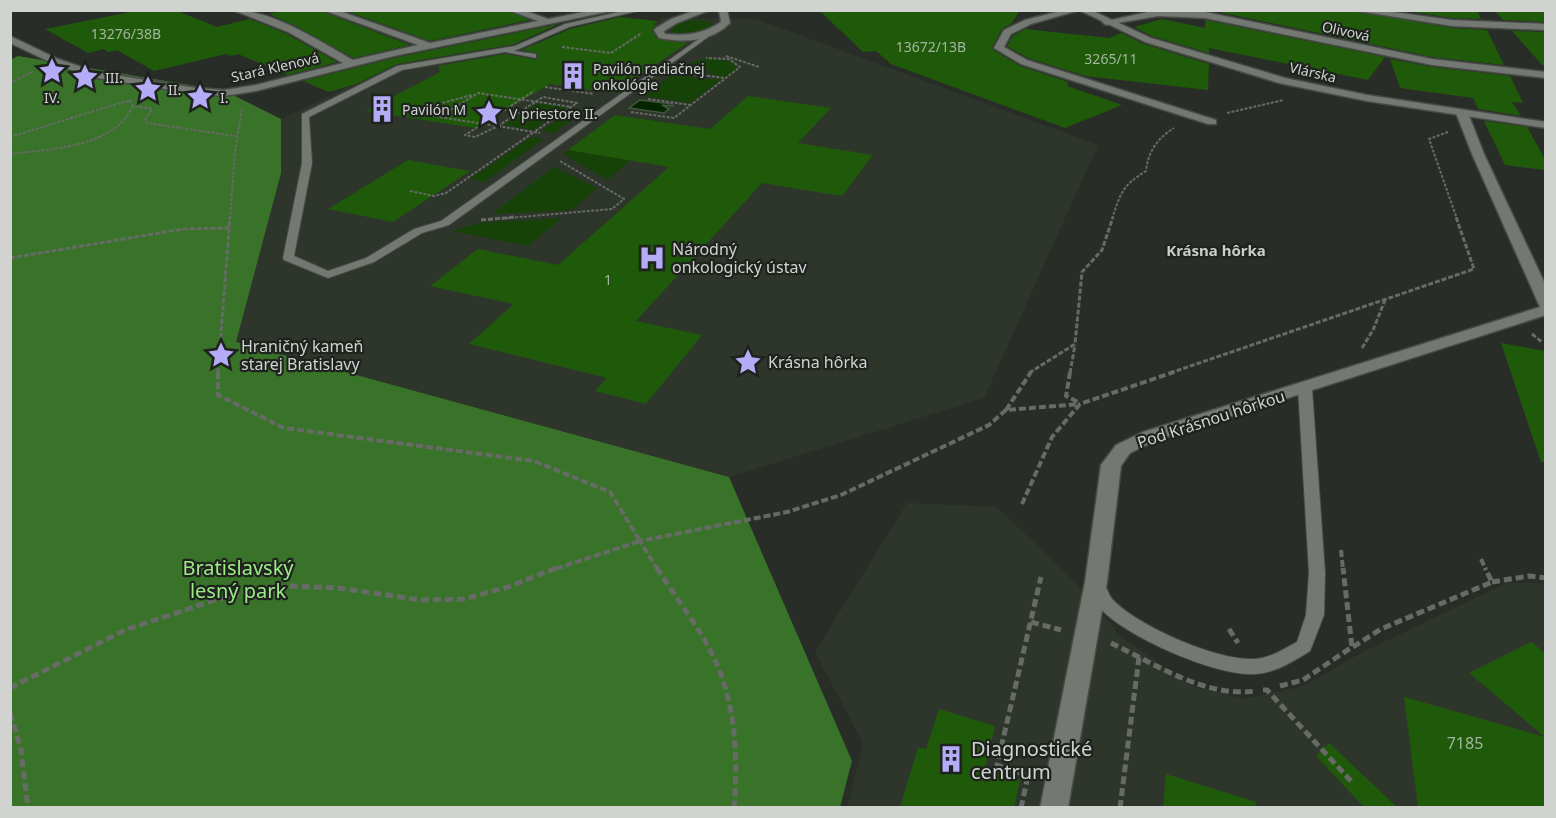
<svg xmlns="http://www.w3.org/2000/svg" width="1556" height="818" font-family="'Noto Sans',sans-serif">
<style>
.built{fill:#2e362c}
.green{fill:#164208}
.forest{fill:#397329}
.water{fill:#052400;stroke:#42583e;stroke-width:1.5}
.building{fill:#1f5a0a}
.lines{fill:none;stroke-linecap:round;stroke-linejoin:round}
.lane-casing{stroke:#474a46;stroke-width:2}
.street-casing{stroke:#474a46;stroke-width:3}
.secondary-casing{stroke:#474a46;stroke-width:3}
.path-far3{stroke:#676b66;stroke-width:2;stroke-dasharray:3 1.5;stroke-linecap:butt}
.path-far2{stroke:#676b66;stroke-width:3;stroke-dasharray:5 2;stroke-linecap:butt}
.path-far1{stroke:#676b66;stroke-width:4;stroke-dasharray:7 3;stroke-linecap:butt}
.path{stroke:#676b66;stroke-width:5;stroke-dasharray:8 4;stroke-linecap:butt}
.lane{fill:#747873;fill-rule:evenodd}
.street{fill:#747873;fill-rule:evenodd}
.secondary{fill:#747873;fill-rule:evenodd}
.labels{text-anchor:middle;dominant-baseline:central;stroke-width:4.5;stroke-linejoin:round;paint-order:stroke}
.far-street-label{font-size:14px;fill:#d0d3d0;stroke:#1f231e}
.number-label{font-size:14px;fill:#a4b59e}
.far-poi-label{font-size:14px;fill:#d0d3d0;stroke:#1f231e;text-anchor:start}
.far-neighbourhood-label{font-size:15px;font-weight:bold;fill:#c9cec7;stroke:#1f231e}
.poi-label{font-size:16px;fill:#d0d3d0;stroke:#1f231e;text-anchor:start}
.street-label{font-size:16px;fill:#d0d3d0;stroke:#1f231e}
.near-number-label{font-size:16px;fill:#a4b59e}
.near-park-label{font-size:20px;fill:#9dec88;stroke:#1f231e}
.near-poi-label{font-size:20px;fill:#d0d3d0;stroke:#1f231e;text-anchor:start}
</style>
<rect width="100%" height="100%" fill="#292d28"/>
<path class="built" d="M663,18L756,19L1098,145L984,398L729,477L236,342L280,173L281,119L398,63L516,41L607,54Z
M907,503L997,507L1074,581L1122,638L1190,685L1244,699L1304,686L1359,654L1507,583H1545V807H847L863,743L815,652Z"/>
<path class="green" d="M691,20L707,21L714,25C702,34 684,39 670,31L677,23Z
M707,58L731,61L737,68L725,78L707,73L710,68L693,73L677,71L690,63Z
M674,73L702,79H722L690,103L643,96Z
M537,103L567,107L533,130L503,125Z
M573,108L586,110L554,133L541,131Z
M531,137L544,139L484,182L470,179Z
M568,150L631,160L607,180L563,154Z
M554,167L597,188L572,210L492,214Z
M562,218L528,246L451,231L480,223Z"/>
<path class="forest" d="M18,56L225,91L281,119V173L236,342L729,477L852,761L840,807L11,808L10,60Z"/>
<path class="water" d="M640,100L672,104L673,106L662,105L669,109L664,113L629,108Z"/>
<path class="building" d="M141,10H175L217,27L250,19L287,34L337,62L288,75L238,54L231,56L226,54L154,71L117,50L108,52L104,49L88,53L45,29Z
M285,10H318L410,45L353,58L296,26L269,14Z
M355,10H506L530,20L430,41L349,12Z
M819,10H1020L1012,23L1002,29L992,47L993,50L1020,66L1068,82L1067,86L1122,105L1065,128L891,64L876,51L863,52Z
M1209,10H1350L1452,28L1487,30L1504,65L1432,57Z
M1399,10H1477L1481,19L1452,18Z
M1494,10H1545V22L1503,20Z
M620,17L658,21L653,25H656L652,30L657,39L687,43L614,93L550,84L475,128L366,111L440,72L438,66L505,54L537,60L538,53L522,50L570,29Z
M1162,19L1205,28V20L1385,57L1368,80L1209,48V53L1152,36L1134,27Z
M559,24L514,44L397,64L356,84L329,92L303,81L394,58Z
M1025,29L1109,38L1121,33L1144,44L1209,64L1208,90L1085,76L1028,58L1007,46L1013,36Z
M1512,31L1545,32V68Z
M1390,59L1432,67L1510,76L1523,103L1512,102L1521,116L1478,109L1473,98L1400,88Z
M748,96L831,108L798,143L873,155L842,196L762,183L636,321L702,335L646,404L595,391L607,378L469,344L514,304L430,286L478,249L558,265L669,167L568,150L615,115L710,129Z
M1484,121L1527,127L1545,159V170L1505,165Z
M408,160L470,171L393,222L328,209Z
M1501,343L1545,351V462H1541Z
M1531,642L1545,653V737L1469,673Z
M1404,697L1545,737V807H1418Z
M939,709L995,726L985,768L1020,780L1014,807H900L918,748L926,749Z
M1329,743L1397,807H1364L1316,756Z
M1166,774L1256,802L1255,807H1163Z"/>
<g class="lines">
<defs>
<path id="lane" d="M627,10H642L569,27L514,51L536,54V58L505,52L402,70L309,117L312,163L294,256L328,271L366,258L414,229L441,221L703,36L708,37L449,225L422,233L374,262L328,278L284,260L283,258L302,163V114L397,66L515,46L565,24Z
M1305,384L1312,388L1325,573L1324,615L1310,651C1294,661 1275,673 1255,674C1218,677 1126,637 1101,609C1095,602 1092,592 1089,584L1091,580L1097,578L1103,580C1106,586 1108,594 1113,600C1139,627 1218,661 1255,659C1270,658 1284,649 1297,642L1306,615L1309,573L1298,388Z"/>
<path id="street" d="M233,10C273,10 319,41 353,60L418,45L323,10H337L430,43L538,21L508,10H523L548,19L594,10H616L394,56L256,91L224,96L197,94L90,77L52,63L10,43V36L58,59L96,72L197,88L224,90L256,85L343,63L288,32Z
M696,10H710L677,23L664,31L665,34C688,36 702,34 721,22L719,10H727L730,23C711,42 684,43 659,38L654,30L656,28L671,19Z
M1064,10H1080L1031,24L1011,34L1004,47L1027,60L1216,120V124H1208L1021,64L994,48L1004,30L1025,20Z
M1157,10L1205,12L1432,59L1546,72V78L1432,65L1205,18L1158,16L1106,25L1102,22Z
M1352,10H1379L1452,20L1546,24V30L1452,26Z
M1462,110L1468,113L1484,154L1546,286V315L1157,440L1130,453L1121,466L1107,582L1068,808H1040L1085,582L1101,465L1116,445L1143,432L1540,307L1472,154L1456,113Z"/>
<path id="secondary" d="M1079,10H1091L1151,38L1285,78L1367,95L1546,122V128L1367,101L1279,83L1145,42Z"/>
</defs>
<use href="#lane" class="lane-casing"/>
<use href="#street" class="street-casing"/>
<use href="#secondary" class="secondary-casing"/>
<path class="path-far3" d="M562,47L611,53L642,33
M726,56L759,67
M685,73L725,78
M693,75L707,76
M10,83L34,71
M545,87L594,94
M648,99L690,105
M130,100L133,106L152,109L145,120L147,123L235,136
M412,111L472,95
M409,112L483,124L534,91
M631,112L674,118L740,67L729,59L706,58
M1227,113L1284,100
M439,117L478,93L572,107
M483,124L498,126L475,137L465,135Z
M498,126L534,132
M498,126L543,97L577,103L534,132
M534,132L540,133
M1448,132L1429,139L1457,219
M10,137L130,100
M10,154C45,150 91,148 119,125C125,120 129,113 133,106
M410,191L434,196L446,193L534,132
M230,219L235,151L242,109
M497,219L612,209L624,199L560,161
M1112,219C1121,192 1122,186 1146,171C1148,151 1158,138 1174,128"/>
<path class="path-far2" d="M481,220L515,217
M10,258L183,229L229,228
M1532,334L1542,342
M1362,348L1373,330L1385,300
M218,373L230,217
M1029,373L1075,344L1082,272L1102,250L1113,217
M1070,373L1075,345
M1170,373L1474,269L1456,217"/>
<path class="path-far1" d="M218,372V395L284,428L534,461L610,492L640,541L552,570
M1070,372L1066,396L1080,403
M1006,410L1031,372
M1022,504L1052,437L1080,404L1174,372
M1341,550L1343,570
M1481,559L1486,570
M658,570L640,541L787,512L841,495L989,425L1006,410L1080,404"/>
<path class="path" d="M657,568C674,595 701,630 714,658C736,704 738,758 734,808
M1492,582L1529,576L1546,578
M1031,622L1061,630
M1229,629L1238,643
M1111,643C1155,664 1205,698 1256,691
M1353,647L1381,629L1492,582L1485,568
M1280,686L1303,680L1352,647L1343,568
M10,688L125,630L215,600L263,588L292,586L338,588L421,600L464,599L508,587L556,568
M1263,690H1267L1351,781
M10,713L21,749L28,808
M1021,808L1028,776L997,765L1041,577
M1120,808L1139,657"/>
<use href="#lane" class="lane"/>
<use href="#street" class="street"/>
<use href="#secondary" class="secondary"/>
</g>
<defs>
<symbol id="sight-bare" viewBox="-9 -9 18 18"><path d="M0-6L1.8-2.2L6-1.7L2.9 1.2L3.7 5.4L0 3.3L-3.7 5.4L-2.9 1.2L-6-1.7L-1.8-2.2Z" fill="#b5acf8" stroke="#1f231e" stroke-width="2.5" paint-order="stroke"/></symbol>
<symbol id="building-bare" viewBox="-9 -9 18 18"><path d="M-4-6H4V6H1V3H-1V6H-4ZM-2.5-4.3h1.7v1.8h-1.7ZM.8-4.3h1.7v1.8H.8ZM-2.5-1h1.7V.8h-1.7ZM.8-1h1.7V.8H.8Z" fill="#b5acf8" stroke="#1f231e" stroke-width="2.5" paint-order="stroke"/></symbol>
<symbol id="hospital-bare" viewBox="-9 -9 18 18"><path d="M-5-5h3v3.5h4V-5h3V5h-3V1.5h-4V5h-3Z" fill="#b5acf8" stroke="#1f231e" stroke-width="2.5" paint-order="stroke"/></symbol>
</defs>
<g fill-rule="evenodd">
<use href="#sight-bare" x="33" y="52" width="38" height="38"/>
<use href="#building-bare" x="554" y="57" width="38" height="38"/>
<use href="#sight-bare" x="66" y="58" width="38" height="38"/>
<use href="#sight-bare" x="129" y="70" width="38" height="38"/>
<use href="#sight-bare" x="181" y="78" width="38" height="38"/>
<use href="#building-bare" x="363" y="90" width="38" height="38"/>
<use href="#sight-bare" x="470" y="94" width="38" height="38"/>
<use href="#hospital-bare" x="633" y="239" width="38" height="38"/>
<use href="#sight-bare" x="202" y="336" width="38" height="38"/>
<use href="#sight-bare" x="729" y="343" width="38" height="38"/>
<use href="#building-bare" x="932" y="740" width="38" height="38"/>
</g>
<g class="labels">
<g class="far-street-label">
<text transform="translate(1346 31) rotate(12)">Olivová</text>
<text transform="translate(275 67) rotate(-13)">Stará Klenová</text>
<text transform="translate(1313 72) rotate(13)">Vlárska</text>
</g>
<g class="number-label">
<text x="126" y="33">13276/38B</text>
<text x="931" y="46">13672/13B</text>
<text x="1111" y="58">3265/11</text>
<text x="608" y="279">1</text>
</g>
<g class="far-poi-label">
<text x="593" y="68">Pavilón radiačnej<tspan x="593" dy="16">onkológie</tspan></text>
<text x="105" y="77">III.</text>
<text x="168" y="89">II.</text>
<text x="52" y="97" text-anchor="middle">IV.</text>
<text x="220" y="97">I.</text>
<text x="402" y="109">Pavilón M</text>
<text x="509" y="113">V priestore II.</text>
</g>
<g class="far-neighbourhood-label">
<text x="1216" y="250">Krásna hôrka</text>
</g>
<g class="poi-label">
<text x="672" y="249">Národný<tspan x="672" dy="18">onkologický ústav</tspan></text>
<text x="241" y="346">Hraničný kameň<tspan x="241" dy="18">starej Bratislavy</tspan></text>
<text x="768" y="362">Krásna hôrka</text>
</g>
<g class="street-label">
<text transform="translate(1211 419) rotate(-18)">Pod Krásnou hôrkou</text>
</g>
<g class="near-number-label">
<text x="1465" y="743">7185</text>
</g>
<g class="near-park-label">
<text x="238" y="567">Bratislavský<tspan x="238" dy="23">lesný park</tspan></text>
</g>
<g class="near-poi-label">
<text x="971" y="748">Diagnostické<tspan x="971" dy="23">centrum</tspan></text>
</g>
</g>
<rect width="1556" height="818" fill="none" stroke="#d0d3d0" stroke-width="24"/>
</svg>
